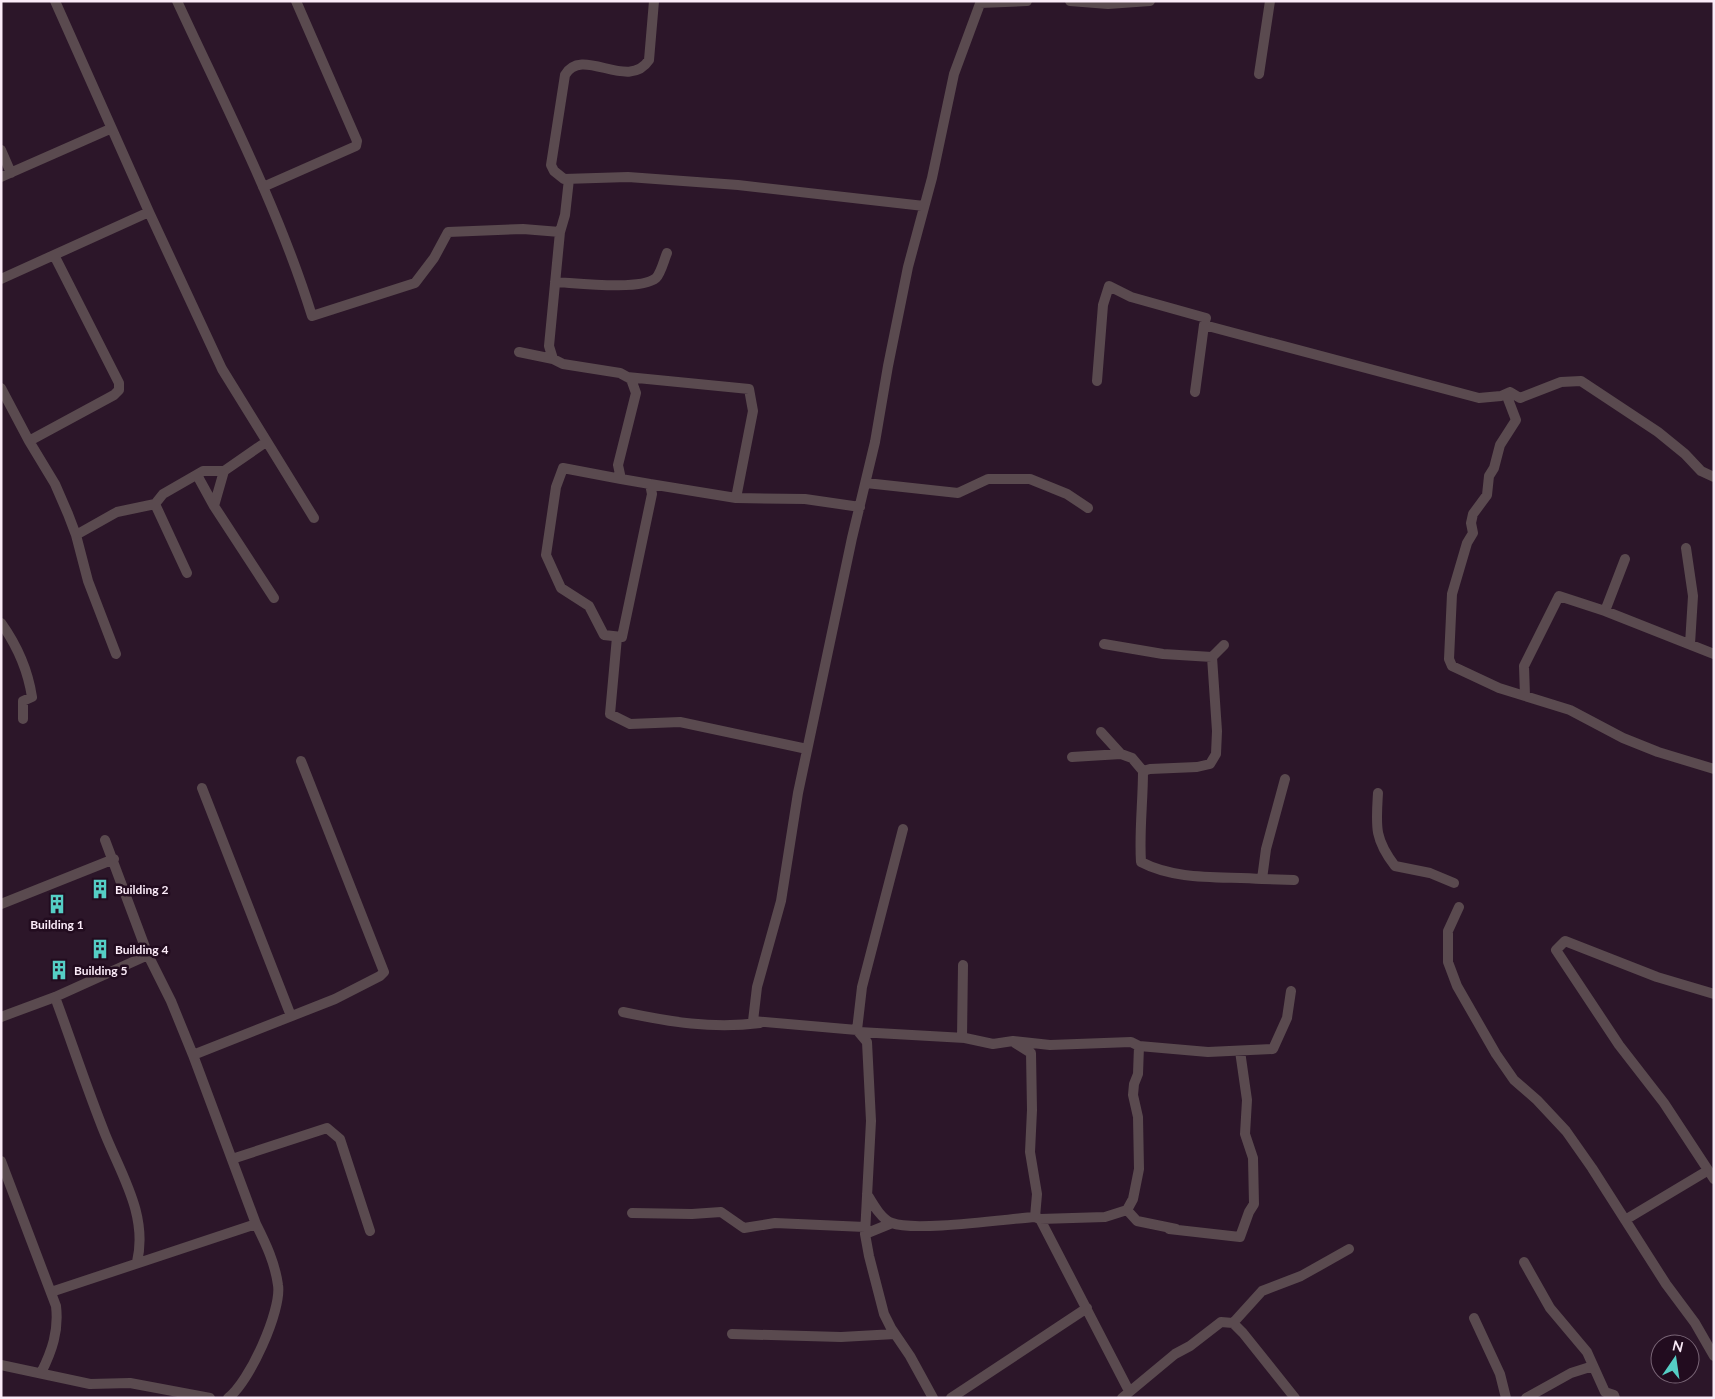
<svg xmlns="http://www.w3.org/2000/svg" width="1715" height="1399" font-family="Lato,sans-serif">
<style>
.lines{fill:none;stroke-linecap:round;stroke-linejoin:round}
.minor{stroke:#5a4a4f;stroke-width:10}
.labels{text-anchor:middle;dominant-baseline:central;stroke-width:5;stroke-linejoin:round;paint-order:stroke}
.poi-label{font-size:12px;font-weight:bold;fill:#fbebf8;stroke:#220c1f;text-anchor:start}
</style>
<rect width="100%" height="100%" fill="#2c1629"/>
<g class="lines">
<path class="minor" d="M177,1C225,105 278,207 312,316L415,283L434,258L448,232L523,229L560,232L565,215L569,179
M654,1L649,60C628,92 582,45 565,75L551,165L554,171L564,179L628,177L738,185L924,206
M1070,1L1108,4L1150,1
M980,3L1027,1
M1259,74L1270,1
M1,150L11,173
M1,177L110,129
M263,187L356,146L357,141L296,1
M149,212L222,369L314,518
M560,232L549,346L553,359L563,364L620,373L631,379L636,393L618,465L621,479L650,484L652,494L622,637L604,635L589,606L561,588L546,555L556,487L563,468L621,479
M1,279L149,212L55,1
M555,282C576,283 641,291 656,278C661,273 664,260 667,253
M519,352L553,359
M627,377L749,389L753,411L736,498L650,484
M1097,381L1103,305L1109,286L1131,297L1206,318L1204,325L1479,398L1501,396L1510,392L1520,398L1561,382L1581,381L1658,432L1685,454L1701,471L1714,477
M1,388L29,441L114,395L119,390V383L54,255
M1195,392L1204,325
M1510,392L1508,399L1516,420L1500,445L1494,468L1489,476L1487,495L1473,514L1471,523L1473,533L1467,543L1452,594L1449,659L1452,666L1499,688L1570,710L1623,738L1658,752L1714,769
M29,441L55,484L68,514L76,535L88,581L116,654
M197,475L214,506L274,598
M866,483L958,493L988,479H1030L1067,494L1088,508
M736,498L805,499L860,507
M155,504L187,573
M214,506L224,471
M76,535L117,512L155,504L163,494L203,471H224L266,442
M1686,548L1693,596L1690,644
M1605,611L1714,654
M1,623C16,644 28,671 32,697L23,701V719
M617,637L610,714L630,724L680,722L807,749
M1104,644L1163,654L1212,657L1224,645
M1212,657L1217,731L1216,754L1210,764L1197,767L1150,769L1143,771C1143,802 1139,832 1141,862C1177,881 1222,876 1262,879
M1525,696L1524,666L1559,596L1605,611L1625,559
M1101,732L1121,754
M1072,757L1121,754L1132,758L1143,771
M1285,779L1266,849L1262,879L1294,880
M202,788L291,1016
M1378,793C1376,826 1374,839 1395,866L1430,873L1454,883
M105,840L148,955L171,1001L193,1055L256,1224C266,1244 275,1263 278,1285C282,1310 249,1383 228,1398
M1,904L114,859
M1459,907L1448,931V962L1457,986L1496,1054L1514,1080L1537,1100L1566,1131L1592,1168L1666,1284L1695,1323L1714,1356
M1714,994L1657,977L1565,941L1556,950L1619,1045L1664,1103L1714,1179
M55,997C72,1043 87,1089 105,1134C122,1176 148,1216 137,1262
M623,1012C670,1022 712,1029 760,1023
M1,1017L55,997L148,955
M857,1030L862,987L903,829
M859,1032L965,1038L993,1044L1013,1041L1050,1045L1131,1042L1139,1046L1208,1052L1273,1049L1287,1018L1291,991
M962,1038L963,965
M1015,1043L1031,1053L1032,1110L1030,1152L1037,1194L1035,1217
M1139,1046L1138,1074L1134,1084L1133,1095L1138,1117L1139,1169L1133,1199L1127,1210L1137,1221L1176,1229
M193,1055L335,999L380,976L384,972L301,761
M232,1159L327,1128L340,1139L370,1231
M1,1161L56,1306C59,1331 52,1351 41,1373
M867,1194C873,1204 881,1219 892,1223C914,1232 1007,1219 1035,1217L1040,1219L1129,1391
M632,1213L692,1214L721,1212L744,1228L775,1223L865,1227
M1040,1219L1105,1217L1127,1210
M1625,1220L1707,1171
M1169,1229L1240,1237L1249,1212L1254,1204L1253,1158L1245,1134L1247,1100L1240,1051
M865,1234L892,1223
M1524,1262L1550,1308L1587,1352L1605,1392L1614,1395L1615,1398
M51,1292L256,1224
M1474,1318L1500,1374L1506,1398
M1233,1323L1262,1291L1301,1276L1349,1249
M732,1334L841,1337L895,1334
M1,1365L90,1384L130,1383L210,1398
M933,1398L910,1356L891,1328L884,1314L869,1256L865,1234L871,1121L867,1042L857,1030L753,1021L757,987L781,901L798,793L852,538L875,442L888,366L908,267L932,178L954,74L981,1
M951,1398L1087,1308
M1122,1398L1175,1354L1190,1346L1221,1322L1233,1323L1243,1333L1295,1398
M1526,1398L1571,1373L1590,1367L1592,1364"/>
</g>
<defs>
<symbol id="building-bare" viewBox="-9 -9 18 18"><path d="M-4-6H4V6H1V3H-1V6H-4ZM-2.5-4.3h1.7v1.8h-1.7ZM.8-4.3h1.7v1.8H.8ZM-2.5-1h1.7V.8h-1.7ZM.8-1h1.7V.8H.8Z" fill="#55cec5" stroke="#220c1f" stroke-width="2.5" paint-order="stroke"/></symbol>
</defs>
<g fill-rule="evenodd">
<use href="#building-bare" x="86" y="875" width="28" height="28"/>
<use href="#building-bare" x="43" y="890" width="28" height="28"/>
<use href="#building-bare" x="86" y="935" width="28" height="28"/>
<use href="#building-bare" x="45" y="956" width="28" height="28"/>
</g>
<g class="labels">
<g class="poi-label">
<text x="115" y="889">Building 2</text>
<text x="57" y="924" text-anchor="middle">Building 1</text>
<text x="115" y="949">Building 4</text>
<text x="74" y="970">Building 5</text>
</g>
</g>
<rect width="1715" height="1399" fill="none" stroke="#fbebf8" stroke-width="5"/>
<g transform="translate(1675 1359) rotate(13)"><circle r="24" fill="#220c1f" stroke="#796576"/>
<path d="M0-4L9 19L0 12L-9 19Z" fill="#55cec5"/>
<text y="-8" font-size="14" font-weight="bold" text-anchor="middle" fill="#fbebf8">N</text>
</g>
</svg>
